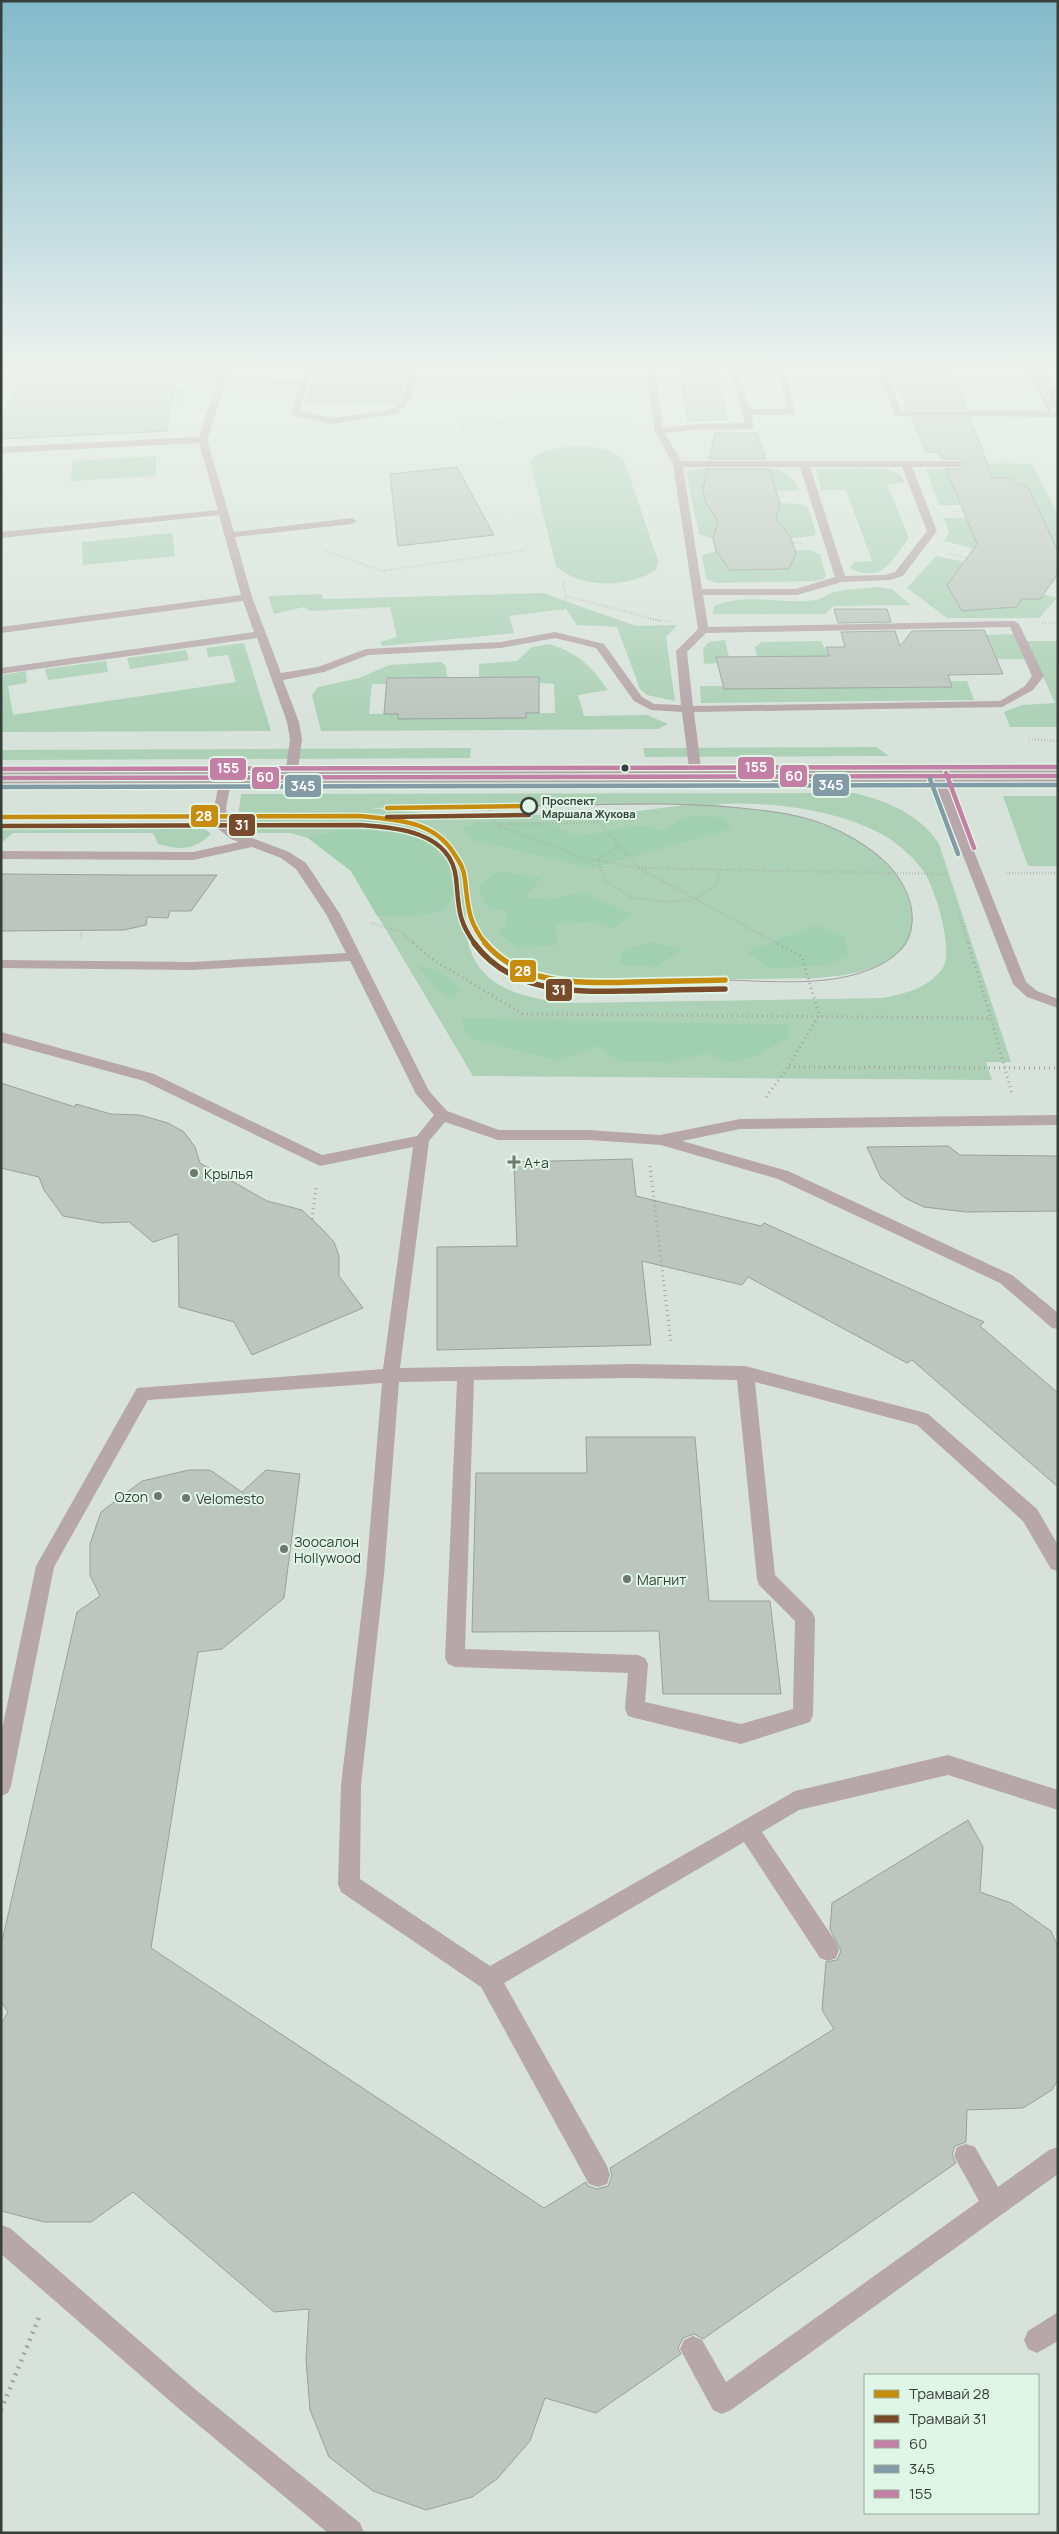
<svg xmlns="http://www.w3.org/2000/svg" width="1059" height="2534" font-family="Manrope,sans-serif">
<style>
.green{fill:#acd1b7;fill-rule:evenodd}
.forest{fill:#a1d0b1}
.building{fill:#bcc6be;stroke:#98a19a}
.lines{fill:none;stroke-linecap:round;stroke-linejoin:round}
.path-far3{stroke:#a9a2a1;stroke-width:2;stroke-dasharray:0.5 2;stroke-linecap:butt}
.path-far2{stroke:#a9a2a1;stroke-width:2.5;stroke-dasharray:0.5 2.5;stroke-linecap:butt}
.path-far1{stroke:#a9a2a1;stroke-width:3;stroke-dasharray:1 4;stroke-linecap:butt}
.path{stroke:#a9a2a1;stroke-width:4.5;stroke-dasharray:2 5.5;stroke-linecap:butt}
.lane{fill:#b7a7aa;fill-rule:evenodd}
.secondary{fill:#b3a5a7;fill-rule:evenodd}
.tram{stroke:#a79f9f;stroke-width:1}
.bus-1-far1-casing{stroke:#dff5e5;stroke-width:5.5}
.bus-1-casing{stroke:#dff5e5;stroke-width:7}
.bus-2-far1-casing{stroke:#dff5e5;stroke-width:5.5}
.bus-2-casing{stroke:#dff5e5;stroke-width:7}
.bus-3-casing{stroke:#dff5e5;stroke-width:7}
.bus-1-far1{stroke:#c37fa4;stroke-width:4}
.bus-1{stroke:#c37fa4;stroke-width:4.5}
.bus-2-far1{stroke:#839ba6;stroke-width:4}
.bus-2{stroke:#839ba6;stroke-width:4.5}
.bus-3{stroke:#c37fa4;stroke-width:4.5}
.tram-1-far1-casing{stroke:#dff5e5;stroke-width:7}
.tram-1-casing{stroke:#dff5e5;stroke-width:9}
.tram-2-far1-casing{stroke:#dff5e5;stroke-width:7}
.tram-2-casing{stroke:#dff5e5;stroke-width:9}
.tram-1-far1{stroke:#c78c0e;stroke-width:4.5}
.tram-1{stroke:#c78c0e;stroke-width:5.5}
.tram-2-far1{stroke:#7a4b2a;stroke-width:4.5}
.tram-2{stroke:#7a4b2a;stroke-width:5.5}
.bus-dot{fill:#363f39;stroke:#dff5e5;stroke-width:2}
.stop-dot{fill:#dff5e5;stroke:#363f39;stroke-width:2.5}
.poi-dot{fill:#6e7871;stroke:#dff5e5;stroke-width:2}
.labels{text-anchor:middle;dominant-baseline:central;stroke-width:4;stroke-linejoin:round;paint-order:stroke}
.far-stop-label{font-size:11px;font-weight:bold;fill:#363f39;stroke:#dff5e5;text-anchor:start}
.poi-label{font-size:14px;fill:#363f39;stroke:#dff5e5;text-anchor:start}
.line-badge{stroke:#dff5e5;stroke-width:2}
.badge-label{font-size:14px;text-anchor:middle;font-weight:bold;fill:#fff}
</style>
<rect width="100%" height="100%" fill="#d7e3da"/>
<path class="green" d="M102,386L188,387L180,405L93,404Z
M570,446C589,446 609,446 624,460L658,561L656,570C628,588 580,589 556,566L530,461C540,450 555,449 570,446Z
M156,456V476L71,481L72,461Z
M969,463L1032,464L1058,514V548L1042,534L1048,529L1028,487L1017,484L1014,478H969L958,498L960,505H939L926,469L969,468Z
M701,468H774C786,472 794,478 799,490L776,491L706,476C702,495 707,504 718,521L713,539L699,534L686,472Z
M883,468L901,475L904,483L887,484L909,538C890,562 883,584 849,568L854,562L872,561L846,490H821L816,469Z
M780,503L802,504L808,508L816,533L814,536L791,538L776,519Z
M944,518H974L979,550L944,541L949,533Z
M172,533L175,556L83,565L82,542Z
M795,550H809L820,554L826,576L823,579L815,581L716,583L706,579L702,555L716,551L731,570L789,569Z
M936,556L965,562L962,573L950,590L957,603L975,610L993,607H1016L1022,599H1040L1043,594L1057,598L1039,618H947L907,588Z
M879,587L892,589L911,605L834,606L825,614H713L714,606C746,592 782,605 816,600C822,599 828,594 834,592C849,589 864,588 879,587Z
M543,593L636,626L677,625L666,637L675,701L647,695L640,689L617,627L577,625L566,609L509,616L514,633L382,646L380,642L397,637L390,607L311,611L304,607L274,614L268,596L322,594L323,599Z
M1013,634L1025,659H997L986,635Z
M725,640L729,657H716L717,663L704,664L703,648L709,642Z
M821,641L829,656L757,657L755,647L762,642Z
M1027,641H1058V727H1010L1004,712L1022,705L1055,703Z
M244,643L271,731L1,732L3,675L26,671L27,683L8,686L13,715L236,682L228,655L208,657L206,648Z
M550,644C579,654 591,666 608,690L578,695L584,716L647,715L668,724L658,729L321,731L312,695L318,687L359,678L389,665L441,662L446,666L447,678H387L386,684H372L369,714L555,713L554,684L479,678V664L517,661L532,647Z
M186,650L189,660L130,669L127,658Z
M106,661L108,672L48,680L45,669Z
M950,681H967L974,700L701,703L700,686H723L724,689H790L821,685L822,688L951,687Z
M876,747L889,756L645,757L643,748Z
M471,748L470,758L1,760V750Z
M854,793C887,801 920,814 939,844L1011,1062H986L992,1080L473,1076L351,871L308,838L290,833H247L237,824L241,794ZM692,804L615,814L458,816L369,808ZM715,804C769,801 838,809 885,836C900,845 914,858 924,872C935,888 955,953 942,969C927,989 904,994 882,998L569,1003C505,997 460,978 466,906C469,914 471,924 475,931C494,962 522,974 555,982L816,978C847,975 874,973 898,953C925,932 909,888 891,867C880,855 865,844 852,837C829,825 805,817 780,812C758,809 736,809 715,804Z
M1003,796H1058V866H1028Z
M198,822L211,834C193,851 181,850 158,844L153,833H13L1,843V823Z"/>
<path class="forest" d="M696,815L724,818L731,829L592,868L496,845L474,842L462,828L478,822H548L578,836L643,825L662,831L680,820Z
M343,829L385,832L424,839L449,864L454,894L444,911L415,916H377L351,871L308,838Z
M498,871L541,878L525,898L554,899L581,892L633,914L614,928L592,922L556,924L557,945L517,948L498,932L506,924L508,911L487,907L478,887Z
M815,925L844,936L849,956L825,965L771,969L746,952Z
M651,942L683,950L655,967L619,965L622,950Z
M417,966L437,970L462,989L451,999L438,991Z
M461,1018L789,1025L788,1038L754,1057L726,1063L706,1053L671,1063L619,1061L597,1046L558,1061L468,1037Z"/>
<path class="building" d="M30,365H174L173,372H26Z
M317,365H407L400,400L397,403L307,402Z
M678,365H715L727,420H688Z
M889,365H931L934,371H952L967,409H908Z
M21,381H172L167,431L1,439V418Z
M912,418H970L993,478H1014L1017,484L1028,487L1058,551V574L1040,599H1022L1016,607L962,611L947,585L977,544L946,469H960L967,463L960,459H942L939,452H926Z
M715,433H757L766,459H709Z
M457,467L494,535L398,546L390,474Z
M707,469H769L780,503L776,519L790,536L796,553L789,569L730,570L716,551L713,539L718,521L706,503L703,490Z
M834,609H887L891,622L838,623Z
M984,630L1003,674L948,675L952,687L724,689L716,657L829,656L826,647H845L841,632L895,631L900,646L912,631Z
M539,677V713H526V718L398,719V714H384L387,678Z
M1,874L127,875H217L191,911H170L168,918L147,917L146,925L124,930L1,931Z
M1,1083L75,1107L76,1104L111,1114L140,1115L168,1123L184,1132L195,1147L200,1163L267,1201L302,1210L323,1230L334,1242L339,1256V1276L363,1308L252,1355L234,1322L179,1307L178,1234L153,1242L129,1222L102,1223L63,1216L44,1190L39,1177L1,1168Z
M948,1146L960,1155L1058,1156V1211L966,1212L924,1207L905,1198L881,1178L867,1147Z
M632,1159L636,1196L761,1226L764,1223L984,1322L980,1326L1058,1393V1487L912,1360L907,1363L748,1277L742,1285L642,1261L651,1345L437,1350V1247L517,1246L514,1162Z
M586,1437H695L709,1601H770L781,1694H663L659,1631L472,1632L476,1473H587Z
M189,1470H210L242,1492L266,1470L300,1474L284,1598L222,1649L198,1652L151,1948L544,2208L586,2182L588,2186L597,2189L608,2186L612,2176L610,2168L834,2029L822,2010L826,1962L837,1960L841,1951L830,1929L832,1903L968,1820L983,1847L980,1892L1011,1903L1051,1931L1058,1947V2080L1052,2090L1023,2108L967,2110L966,2142L955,2146L952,2155L956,2163L703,2339L694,2334L683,2338L678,2348L681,2354L596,2413L545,2398L530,2441L497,2479L472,2497L426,2510L373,2491L329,2457L310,2410L306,2360L309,2309L274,2312L133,2192L91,2222H44L1,2211V2024L8,2012L1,2002V1946L77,1612L100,1596L90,1575V1544L101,1512L142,1481Z"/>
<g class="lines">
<path class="path-far3" d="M457,414L462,432
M461,424L631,417
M985,461H1040
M778,497H787
M954,511H963
M793,543H802
M325,551L382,571L527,550
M948,554L967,558
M1047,580L1058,582
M566,596L661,621
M562,611L566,596L563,581"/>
<path class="path-far2" d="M650,619L673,622
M1042,623H1058
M1029,739L1058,741
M487,805L496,825L598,822L639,868L778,944
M499,826L583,858L639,868L946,874
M619,846L598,860L605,881L633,898L671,902L696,899L716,885L720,870
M1006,873H1058
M958,912L968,944
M371,923L401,932L415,944
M80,939L83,930"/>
<path class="path-far1" d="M413,943L432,959L523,1014L991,1018L1012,1094
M968,943L991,1018
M789,1067L1058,1068
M766,1097L788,1067L819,1015L802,957L776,943
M650,1166L671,1344
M312,1219L316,1187"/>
<path class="path" d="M1,2410L40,2315"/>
<path class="lane" d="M223,365H231L228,374L300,381L306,365H314L299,411L331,418L390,410L402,401L410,365H418L410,402L396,414L331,424L291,415L299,386L227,379L207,440L234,532L352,518L357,521L352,524L235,537L252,597L281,673L318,667L366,649L501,642L555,632L604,644L642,697L654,704L681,705L676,651L698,629L673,464L655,431L646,365H654L663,428L694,424L745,423L729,365H737L739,371H777L776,365H784L795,414L751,415L754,426L750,429L694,430L665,433L681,461H960L965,464L960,467H912L937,531L903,576L890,580L842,582L797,595H703L708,627L1014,621L1019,624L1044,676L1033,690L1002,707L694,712L702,776L696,780L690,776L682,712L651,710L634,701L596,648L555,638L501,648L368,655L324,672L283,680L299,722L302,739L297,776L291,780L285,776L290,739L287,722L257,638L1,674V668L254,632L243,601L1,633V627L241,595L219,515L1,538V532L218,510L199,443L1,453V447L199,437L218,379H6L3,378V374H220ZM740,377H779L787,409H750ZM683,467H800L835,577L796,589H702ZM810,467H902L927,531L895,572L885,575L845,576ZM1010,627L1032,676L1025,686L1000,701L693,706L687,652L706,633Z
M875,365H883L901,411H1058V417L895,416Z
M938,772L944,776L1026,982L1037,991L1058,999V1008L1027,997L1013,984L932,776Z
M226,773L232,777L226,808L228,826L239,833L289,852L306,863L340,914L429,1091L447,1111L499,1130H589L660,1135L740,1119L1058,1115V1125L740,1129L682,1141L788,1171L1012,1275L1058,1313V1329L1052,1328L1000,1283L778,1179L661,1145L589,1140H498L445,1122L429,1141L400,1368L634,1364L745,1366L922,1412L928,1414L1037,1509L1058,1545V1571L1051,1569L1023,1521L917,1425L755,1382L775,1575L812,1612L815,1618L813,1715L810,1722L741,1744L635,1718L628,1716L625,1709L628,1673L455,1667L448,1664L445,1658L457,1381L399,1382L384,1575L361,1785L360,1879L490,1966L795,1791L948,1755L1058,1790V1810L948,1775L799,1810L762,1832L836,1942L839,1950L836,1958L828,1961L820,1958L744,1842L504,1983L607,2166L610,2175L607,2184L598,2187L589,2184L481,1987L341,1892L338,1884L341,1785L366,1575L382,1383L148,1400L54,1567L11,1786L8,1793L1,1796V1734L36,1566L137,1388L383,1369L413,1147L320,1166L144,1081L1,1042V1032L154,1074L322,1155L417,1136L434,1115L416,1094L350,961L192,970L1,968V960L192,962L346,953L326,914L296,869L281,858L252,847L193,860L1,859V851L193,852L239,842L231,839L216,827L214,808L220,777ZM634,1378L737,1380L757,1579L759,1585L795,1621L793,1709L741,1724L645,1702L648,1664L645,1658L638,1655L465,1649L474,1380Z
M966,2144L975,2147L998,2187L1049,2150L1058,2147V2174L731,2410L722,2414L713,2410L680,2349L684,2340L693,2336L702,2340L726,2382L979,2201L954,2156L957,2147Z
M1,2225L10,2228L196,2390L360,2523L364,2533H328L178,2408L1,2254Z
M1058,2312V2341L1037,2353L1028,2349L1024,2340L1028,2331Z"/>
<path class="secondary" d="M1030,365H1044L1058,392V411L1051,407Z
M1058,770V782L1,784V772Z"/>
<path class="tram" d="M529,806C600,805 670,801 741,808C766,811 791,813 815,821C839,829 862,842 881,858C917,890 929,942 878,966C832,988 774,981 725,980"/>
<defs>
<path id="bus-1-far1" d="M1037,365L1058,407"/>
<path id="bus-1" d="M1,778L1058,776"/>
<path id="bus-2-far1" d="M1029,369L1050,411"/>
<path id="bus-2" d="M930,779L958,854
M1,787L1058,785"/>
<path id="bus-3" d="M1,769L1058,767
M946,773L974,848"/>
</defs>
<use href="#bus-1-far1" class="bus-1-far1-casing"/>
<use href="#bus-1" class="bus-1-casing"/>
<use href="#bus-2-far1" class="bus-2-far1-casing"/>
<use href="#bus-2" class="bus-2-casing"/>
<use href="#bus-3" class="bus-3-casing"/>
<use href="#bus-1-far1" class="bus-1-far1"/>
<use href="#bus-1" class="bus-1"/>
<use href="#bus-2-far1" class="bus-2-far1"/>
<use href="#bus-2" class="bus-2"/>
<use href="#bus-3" class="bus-3"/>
<defs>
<path id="tram-1-far1" d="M387,808L529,806
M1,817L360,816C395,820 432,820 453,852C459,861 464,868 465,880C468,907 468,922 486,944"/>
<path id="tram-1" d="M485,943C523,987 581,983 634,982C664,981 695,981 725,980"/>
<path id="tram-2-far1" d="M387,817L529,815
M1,826L360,825C396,827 451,832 456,878C459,906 457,920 475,944"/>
<path id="tram-2" d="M474,943C510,991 566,992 621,991C656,991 690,989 725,989"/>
</defs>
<use href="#tram-1-far1" class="tram-1-far1-casing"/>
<use href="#tram-1" class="tram-1-casing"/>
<use href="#tram-2-far1" class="tram-2-far1-casing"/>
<use href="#tram-2" class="tram-2-casing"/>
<use href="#tram-1-far1" class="tram-1-far1"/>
<use href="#tram-1" class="tram-1"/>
<use href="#tram-2-far1" class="tram-2-far1"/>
<use href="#tram-2" class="tram-2"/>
</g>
<linearGradient id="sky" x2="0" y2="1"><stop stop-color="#82baca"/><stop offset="0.51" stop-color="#edf2ee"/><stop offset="1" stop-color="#edf2ee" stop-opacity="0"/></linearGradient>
<rect width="1059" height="720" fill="url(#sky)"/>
<circle class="bus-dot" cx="625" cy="768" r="4.5"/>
<circle class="stop-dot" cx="529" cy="806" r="8"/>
<g class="poi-dot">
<path d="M511.5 1154.5h5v5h5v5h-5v5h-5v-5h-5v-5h5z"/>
<circle cx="194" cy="1173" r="5"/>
<circle cx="158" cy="1496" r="5"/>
<circle cx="186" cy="1498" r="5"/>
<circle cx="284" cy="1549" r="5"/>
<circle cx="627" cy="1579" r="5"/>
</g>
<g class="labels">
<g class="far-stop-label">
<text x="542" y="800">Проспект<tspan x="542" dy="13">Маршала Жукова</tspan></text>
</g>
<g class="poi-label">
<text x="524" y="1162">А+а</text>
<text x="204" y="1173">Крылья</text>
<text x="148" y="1496" text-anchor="end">Ozon</text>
<text x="196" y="1498">Velomesto</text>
<text x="294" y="1541">Зоосалон<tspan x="294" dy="16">Hollywood</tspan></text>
<text x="637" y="1579">Магнит</text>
</g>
</g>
<g class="line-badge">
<rect x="737" y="756" width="38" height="24" rx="5" fill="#c37fa4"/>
<rect x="209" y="757" width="38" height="24" rx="5" fill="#c37fa4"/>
<rect x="779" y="764" width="29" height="24" rx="5" fill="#c37fa4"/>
<rect x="251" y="766" width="29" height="24" rx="5" fill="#c37fa4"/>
<rect x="812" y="773" width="38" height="24" rx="5" fill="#839ba6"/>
<rect x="284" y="774" width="38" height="24" rx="5" fill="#839ba6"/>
<rect x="190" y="804" width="29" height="24" rx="5" fill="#c78c0e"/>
<rect x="228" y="813" width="28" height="24" rx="5" fill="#7a4b2a"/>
<rect x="509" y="959" width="28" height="24" rx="5" fill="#c78c0e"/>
<rect x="545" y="978" width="28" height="24" rx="5" fill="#7a4b2a"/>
</g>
<g class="badge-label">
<text x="756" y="772">155</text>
<text x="228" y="773">155</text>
<text x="794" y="781">60</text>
<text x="265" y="782">60</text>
<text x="831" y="790">345</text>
<text x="303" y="791">345</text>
<text x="204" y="821">28</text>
<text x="242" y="830">31</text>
<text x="523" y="976">28</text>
<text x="559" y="995">31</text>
</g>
<rect width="1059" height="2534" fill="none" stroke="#363f39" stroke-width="5"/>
<rect x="864" y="2374" width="175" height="140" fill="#dff5e5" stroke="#9baca0"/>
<rect x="874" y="2390" width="25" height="8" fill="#c78c0e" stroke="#9baca0"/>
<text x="909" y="2399" font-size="15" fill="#363f39">Трамвай 28</text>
<rect x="874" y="2415" width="25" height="8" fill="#7a4b2a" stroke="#9baca0"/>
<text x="909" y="2424" font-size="15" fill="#363f39">Трамвай 31</text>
<rect x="874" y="2440" width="25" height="8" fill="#c37fa4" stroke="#9baca0"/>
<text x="909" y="2449" font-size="15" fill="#363f39">60</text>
<rect x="874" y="2465" width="25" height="8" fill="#839ba6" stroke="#9baca0"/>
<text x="909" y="2474" font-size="15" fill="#363f39">345</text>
<rect x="874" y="2490" width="25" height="8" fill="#c37fa4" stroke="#9baca0"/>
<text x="909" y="2499" font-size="15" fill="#363f39">155</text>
</svg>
